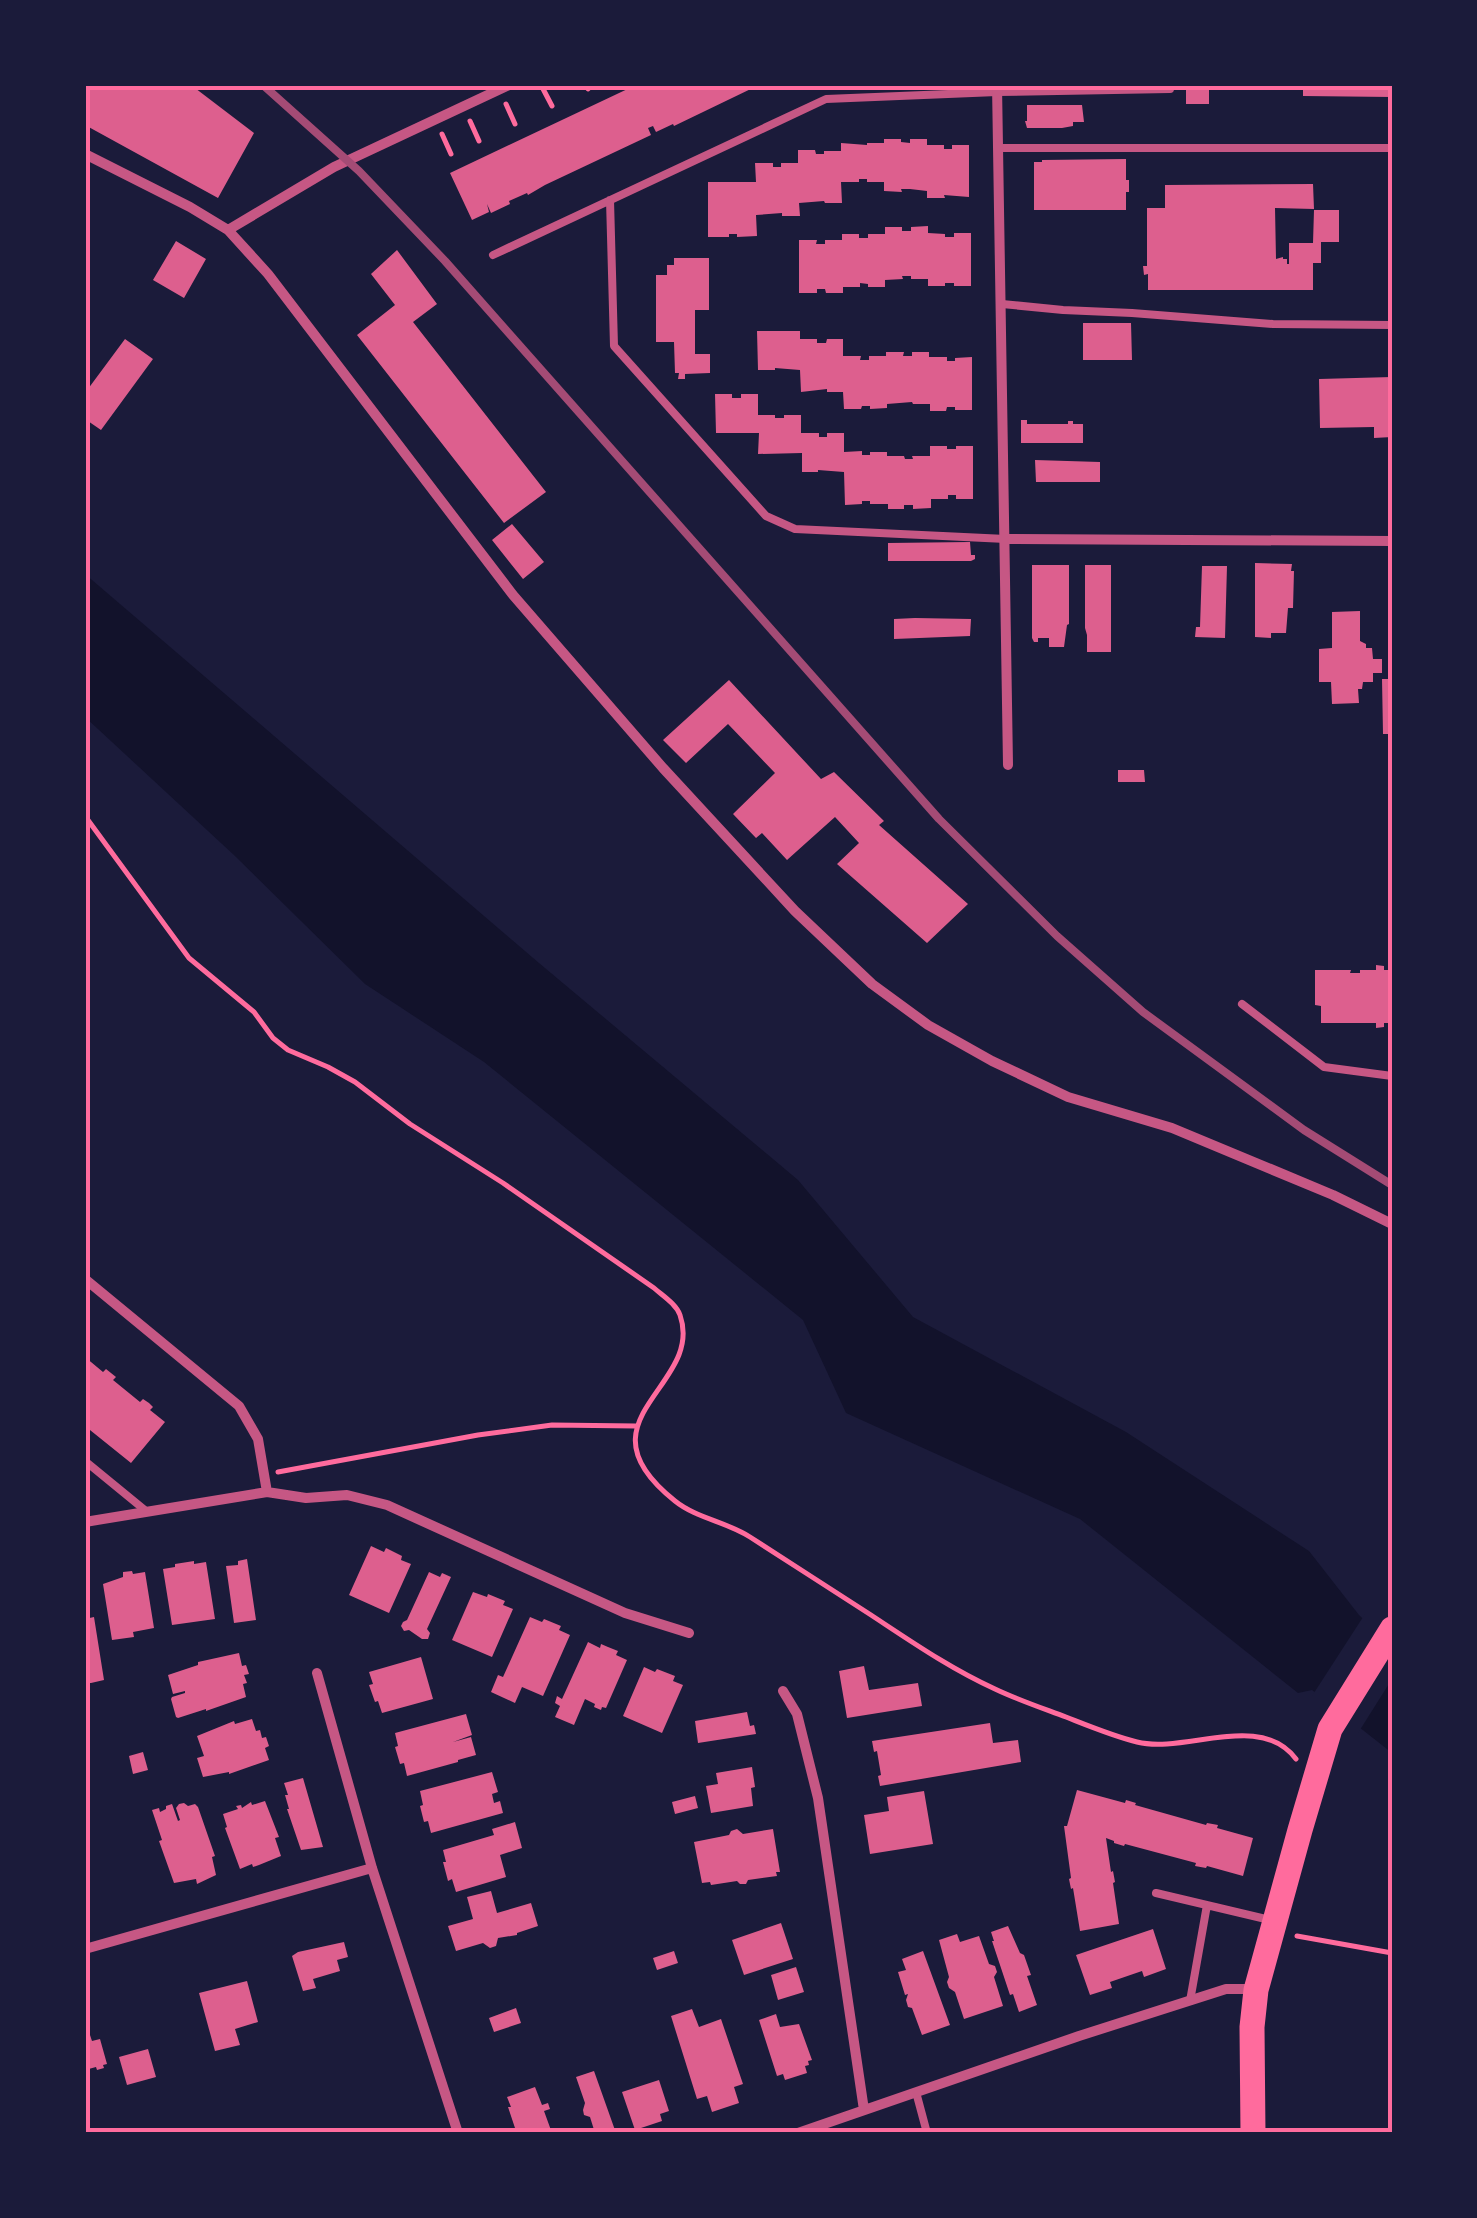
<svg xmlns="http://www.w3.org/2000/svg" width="1477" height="2218" font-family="'Asap Condensed',sans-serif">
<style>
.water{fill:#12122b}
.pier{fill:#1b1b3a}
.building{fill:#dd5f8e}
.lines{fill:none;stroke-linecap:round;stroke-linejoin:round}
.path{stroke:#ff6b9d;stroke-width:5}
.service{stroke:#c65784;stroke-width:8}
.minor{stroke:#c65784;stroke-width:10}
.primary{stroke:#ff6b9d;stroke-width:25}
.rail{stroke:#a44b75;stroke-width:8}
.neatline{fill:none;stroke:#ff6b9d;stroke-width:4}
</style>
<rect width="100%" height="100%" fill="#1b1b3a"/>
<path class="water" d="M85,574L539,963L798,1180L913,1317L1126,1432L1309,1551L1359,1615L1392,1646V1753L1312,1690L1298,1693L1080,1519L846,1413L803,1320L484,1062L365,984L235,856L85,717Z"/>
<path class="pier" d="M1365,1614L1392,1639V1679L1358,1733L1312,1696Z"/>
<path class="building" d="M85,85H191L254,133L218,198L85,125Z
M636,85H759L674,126L673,124L656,132L653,126L648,128L651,135L545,185L528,195L527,193L509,201L510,204L491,213L487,204L489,212L472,220L450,173Z
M1186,85H1209V104H1186Z
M1303,85H1392V97L1303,96Z
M1027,105H1082L1084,122H1073V126L1062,128H1027L1025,121H1027Z
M884,139H901V142L910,143V139H927V145H944V149H952V145H969V197L944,195L945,198H927V191L910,189H901L902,192L884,191V182H867V179H859V182H841L842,203H825L824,201L799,203L800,216H782V213L756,215L757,236L737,237V234H729V237H708V182H756L755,163H773V167H781V163H798V150H815L816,154H824V151H841V143L867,145V143H884Z
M1126,159V180H1129V192H1126V210H1034V162H1042V160Z
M1313,184L1314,209L1275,208L1276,259L1283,257V259H1287V264H1289V243H1313L1314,210H1339V242H1321V263H1313V290H1148V274L1144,275L1143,266H1147V208H1165V185Z
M928,226V233L945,234V237H954V233H971V286H954V283H945V286H928V279H911V276H902L903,279L885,280V287H868V284L860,283V287H843V293H826L825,289H817V293H799V240H817L816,244H825V240H842V234H859V238H868V234H885V227H902V231H911V227Z
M176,241L206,259L184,298L153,280Z
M397,250L437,304L413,322L546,492L504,523L357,335L395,305L371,274Z
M674,258H709V310H695V354H710V373L685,374V379H678L679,373H675L674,342H656V275H667V265H674Z
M1083,323H1131L1132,360H1083Z
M757,331H800V339H817V343H826L827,339H843V356H861L860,360H869V356H886V352H904L903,356H912V352H929V357H947V361H955V358L972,357V410H955V407H947L946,411H930V404H913L912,402L887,404V408L870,409V406H862L861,409H844L843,392H827V389L801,392L800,370L775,368V370H758Z
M125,339L153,359L101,430L85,419V393Z
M1392,377V437L1374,438V427L1320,428L1319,379Z
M715,394H732V398H741V394H758V415H775V418H784V415H801V433H819V437H827V433H844V452L862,451V455H870V452H887V456H904L905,459H913L912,456H930V446H947V449H956V446H973V499H956V495H948V499H931V508L913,509V505H904V509H888V504H870V501H862V504L845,505L844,472L818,470V472H802V453L758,454L759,433H716Z
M1021,420H1027V424H1068V421H1073V424H1083V443H1021Z
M1035,460L1100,462V482H1036Z
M512,524L544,562L523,579L492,540Z
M970,542L971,555H975V559L971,561H888V543Z
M1255,563L1292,564L1291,571H1294L1293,608H1288L1286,633H1271V638L1255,637Z
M1032,565H1069V624L1067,625L1064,647H1049V638H1038V642H1034L1032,638Z
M1085,565H1111V652H1087V635L1085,628Z
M1202,566H1227L1225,638L1195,637L1196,627H1200Z
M1360,611V641L1366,644V648H1372L1373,659H1382V673H1373V682H1363L1362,689H1358L1359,703L1332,704L1331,682H1319V649L1332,648V612Z
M915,618L971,619L970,636L894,639V619Z
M1382,679H1392V734H1383Z
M729,680L821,779L834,772L884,821L879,825L968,904L927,943L837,864L859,843L835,817L787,860L762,833L756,838L733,814L775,773L728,724L686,763L663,740Z
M1118,770H1144L1145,782H1118Z
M1376,965L1384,966V970H1392V1023H1384V1027L1376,1028V1023H1321V1006L1315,1005V970H1351L1350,973H1360V970H1376Z
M85,1357L103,1372L106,1369L116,1377L113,1380L140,1402L143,1399L149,1403L153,1407L150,1410L165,1422L131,1463L85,1426Z
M371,1546L384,1552L386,1548L402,1556L401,1560L411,1564L389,1613L349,1595Z
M247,1559L256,1620L234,1623L226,1566L238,1565V1561Z
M194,1561V1564L206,1562L215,1619L172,1625L163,1569L175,1567V1564Z
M132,1571L133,1574L145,1572L154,1628L133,1632L134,1637L112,1640L103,1584L123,1577V1572Z
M429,1572L440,1577L442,1573L451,1577L427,1629L430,1633L428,1639H422L409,1630L404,1631L401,1626L403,1622L407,1620Z
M473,1592L487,1597L488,1594L505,1601L503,1605L513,1609L492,1657L452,1640Z
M94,1617L104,1680L91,1683H85V1619Z
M530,1617L542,1622L544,1619L561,1626L559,1630L570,1635L543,1696L522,1687L515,1703L491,1692L498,1675L503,1677Z
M588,1642L600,1648L601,1644L608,1647L618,1651L616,1655L627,1660L606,1708L602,1707L601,1710L594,1707L595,1704L585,1699L574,1725L555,1717L560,1706L555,1703L557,1696L562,1699Z
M239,1653L242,1666L246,1665L249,1674L244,1675L247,1683L243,1684L246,1697L206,1711V1709L178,1718L176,1717L171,1699L172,1697L185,1693V1691L173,1694L168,1675L198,1665V1662Z
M421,1657L433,1699L382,1713L378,1701L375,1702L369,1685L373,1684L369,1672Z
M864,1666L869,1690L918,1683L922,1706L847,1718L839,1671Z
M644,1667L655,1672L657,1669L675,1676L673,1681L683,1685L662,1733L623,1716Z
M747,1712L750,1726L754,1725L756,1734L698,1743L695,1721Z
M466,1714L472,1735L453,1742L471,1737L476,1755L458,1760V1762L407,1776L404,1763L400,1764L395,1747L398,1746L395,1733Z
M252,1719L256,1731L260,1730L262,1738L266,1737L269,1746L265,1748L269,1760L229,1774V1772L203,1777L197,1758L204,1756L197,1736L234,1721L235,1724Z
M990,1723L993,1743L1018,1740L1021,1762L880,1786L878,1776L881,1775L877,1751L874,1752L872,1741Z
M143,1752L148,1770L133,1774L129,1756Z
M752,1767L755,1787L751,1788L753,1806L711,1813L706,1786L718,1784L716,1773Z
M492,1772L498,1792L492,1794L494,1803L500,1801L503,1813L431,1833L428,1821L424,1822L420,1806L423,1805L420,1791Z
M303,1778L323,1847L301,1850L287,1809H289L285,1795H288L284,1783Z
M1077,1790L1125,1803L1126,1800L1136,1803L1135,1805L1206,1825L1207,1823L1218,1825L1217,1828L1253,1838L1243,1876L1207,1866L1206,1868L1195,1866L1196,1863L1125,1844L1124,1846L1114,1843V1841L1106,1838L1111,1872L1113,1871L1115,1882L1113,1883L1119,1924L1080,1931L1073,1888L1071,1889L1069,1879L1071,1878L1064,1826H1067Z
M924,1791L933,1844L870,1854L864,1815L889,1811L887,1797Z
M695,1796L698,1808L675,1814L672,1802Z
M265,1801L279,1837L275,1838L281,1856L259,1865L253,1867L252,1864L240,1869L225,1828L227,1827L223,1814L238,1809L236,1806L241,1805L242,1808L251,1802L252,1805Z
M184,1803L188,1806L195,1804L198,1807L215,1856L212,1857L216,1875L197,1884L196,1879L174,1883L159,1841L162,1840L152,1810L159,1808L160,1812L166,1809V1806L172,1804L178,1821L180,1820L176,1808L179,1804Z
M515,1822L522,1848L500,1855L506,1877L456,1892L452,1879L448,1881L443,1862H446L443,1850L494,1835L492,1829Z
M737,1829L743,1834L773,1829L780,1872H776L777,1876L748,1880L746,1884H740L737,1881L711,1885L710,1882L702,1883L694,1842L729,1835L731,1831Z
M491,1891L497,1913L531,1903L538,1926L517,1933V1935L498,1938L496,1946L490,1948L483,1943L456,1951L448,1926L473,1919L467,1897Z
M781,1923L793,1959L744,1975L732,1940Z
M1008,1926L1020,1953L1024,1955L1031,1975L1027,1976L1037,2005L1019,2012L1013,1994L1010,1995L992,1941H994L991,1932Z
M1153,1929L1166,1969L1144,1977L1142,1971L1110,1982L1112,1988L1090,1995L1076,1955Z
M957,1934L960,1942L979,1936L989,1964L995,1966L997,1972L994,1977L1003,2006L964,2019L955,1992L949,1988L947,1982L949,1977L939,1940Z
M344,1942L348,1957L337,1960L340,1971L313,1979L316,1988L303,1991L292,1956L298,1952Z
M674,1951L678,1963L657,1970L653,1958Z
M923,1951L950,2025L922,2035L912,2008L908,2007L906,2000L908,1994L905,1995L898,1972L906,1970L902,1959Z
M796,1967L804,1992L778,2000L771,1975Z
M247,1981L258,2022L235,2029L240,2045L215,2051L199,1993Z
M516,2008L521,2023L494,2032L489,2018Z
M692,2009L699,2027L721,2019L743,2084L734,2087L739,2103L712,2112L707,2096L697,2099L671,2016Z
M776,2014L780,2027L799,2024L812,2060L808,2061L809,2065L805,2066L807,2073L785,2080L783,2074L777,2076L759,2020Z
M89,2032L92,2041L100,2039L107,2064L103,2065L104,2068L97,2070L96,2067L85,2070V2033Z
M148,2049L156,2077L127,2085L119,2057Z
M594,2071L616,2133H595L590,2117L584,2115L583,2110L585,2103L576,2077Z
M659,2080L669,2111L660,2114L662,2121L635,2130L622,2092Z
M535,2087L542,2105L548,2103L550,2109L544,2111L552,2133H502L515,2128L508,2107H511L507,2097Z"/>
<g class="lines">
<path class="path" d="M541,85L552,106
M586,85L588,89
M506,104L515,124
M470,121L479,141
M442,134L451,154
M85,816L189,958L254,1012L273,1038L288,1050L328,1067L355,1082L410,1124L503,1183L654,1288C663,1296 676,1304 680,1315C705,1387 572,1419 675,1501C696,1518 727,1522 750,1537C790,1563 831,1589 871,1615C912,1642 951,1669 995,1689C1018,1700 1042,1708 1066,1717C1089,1726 1113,1736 1137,1742C1186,1754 1260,1711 1296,1759
M278,1472L478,1435L552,1425L636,1426
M1297,1936L1392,1953"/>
<path class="service" d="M998,148H1392
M610,200L614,346L766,516L795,529L1006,539
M493,255L826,99L997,92L1170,89
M1002,304L1063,310L1132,313L1273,324L1392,325
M1242,1004L1324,1067L1392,1076
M85,1461L146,1511
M1156,1893L1270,1920
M1190,2001L1207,1905
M916,2092L927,2133"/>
<path class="minor" d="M997,85L1008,765
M85,154L190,207L228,230L268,274L513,595L663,768L795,911L872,984L928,1025L992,1061L1068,1097L1172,1128L1333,1195L1392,1224
M228,230L334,167L509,85
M1006,539L1392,541
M85,1279L239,1406L258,1439L267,1492
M85,1522L267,1492L306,1498L347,1495L387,1505L625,1613L689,1633
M317,1673L372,1868L458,2133
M783,1691L797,1714L818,1798L864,2110
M85,1949L372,1868
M798,2133L1079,2036L1226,1989H1253"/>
<path class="primary" d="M1253,2133L1252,2027L1256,1990L1300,1830L1330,1729L1392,1629"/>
<path class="rail" d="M263,85L359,171L445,261L939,819L1057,936L1143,1012L1304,1130L1392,1185"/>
</g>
<rect width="1477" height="2218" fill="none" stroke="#1b1b3a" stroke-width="175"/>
<rect x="88" y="88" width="1302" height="2042" class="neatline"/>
</svg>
